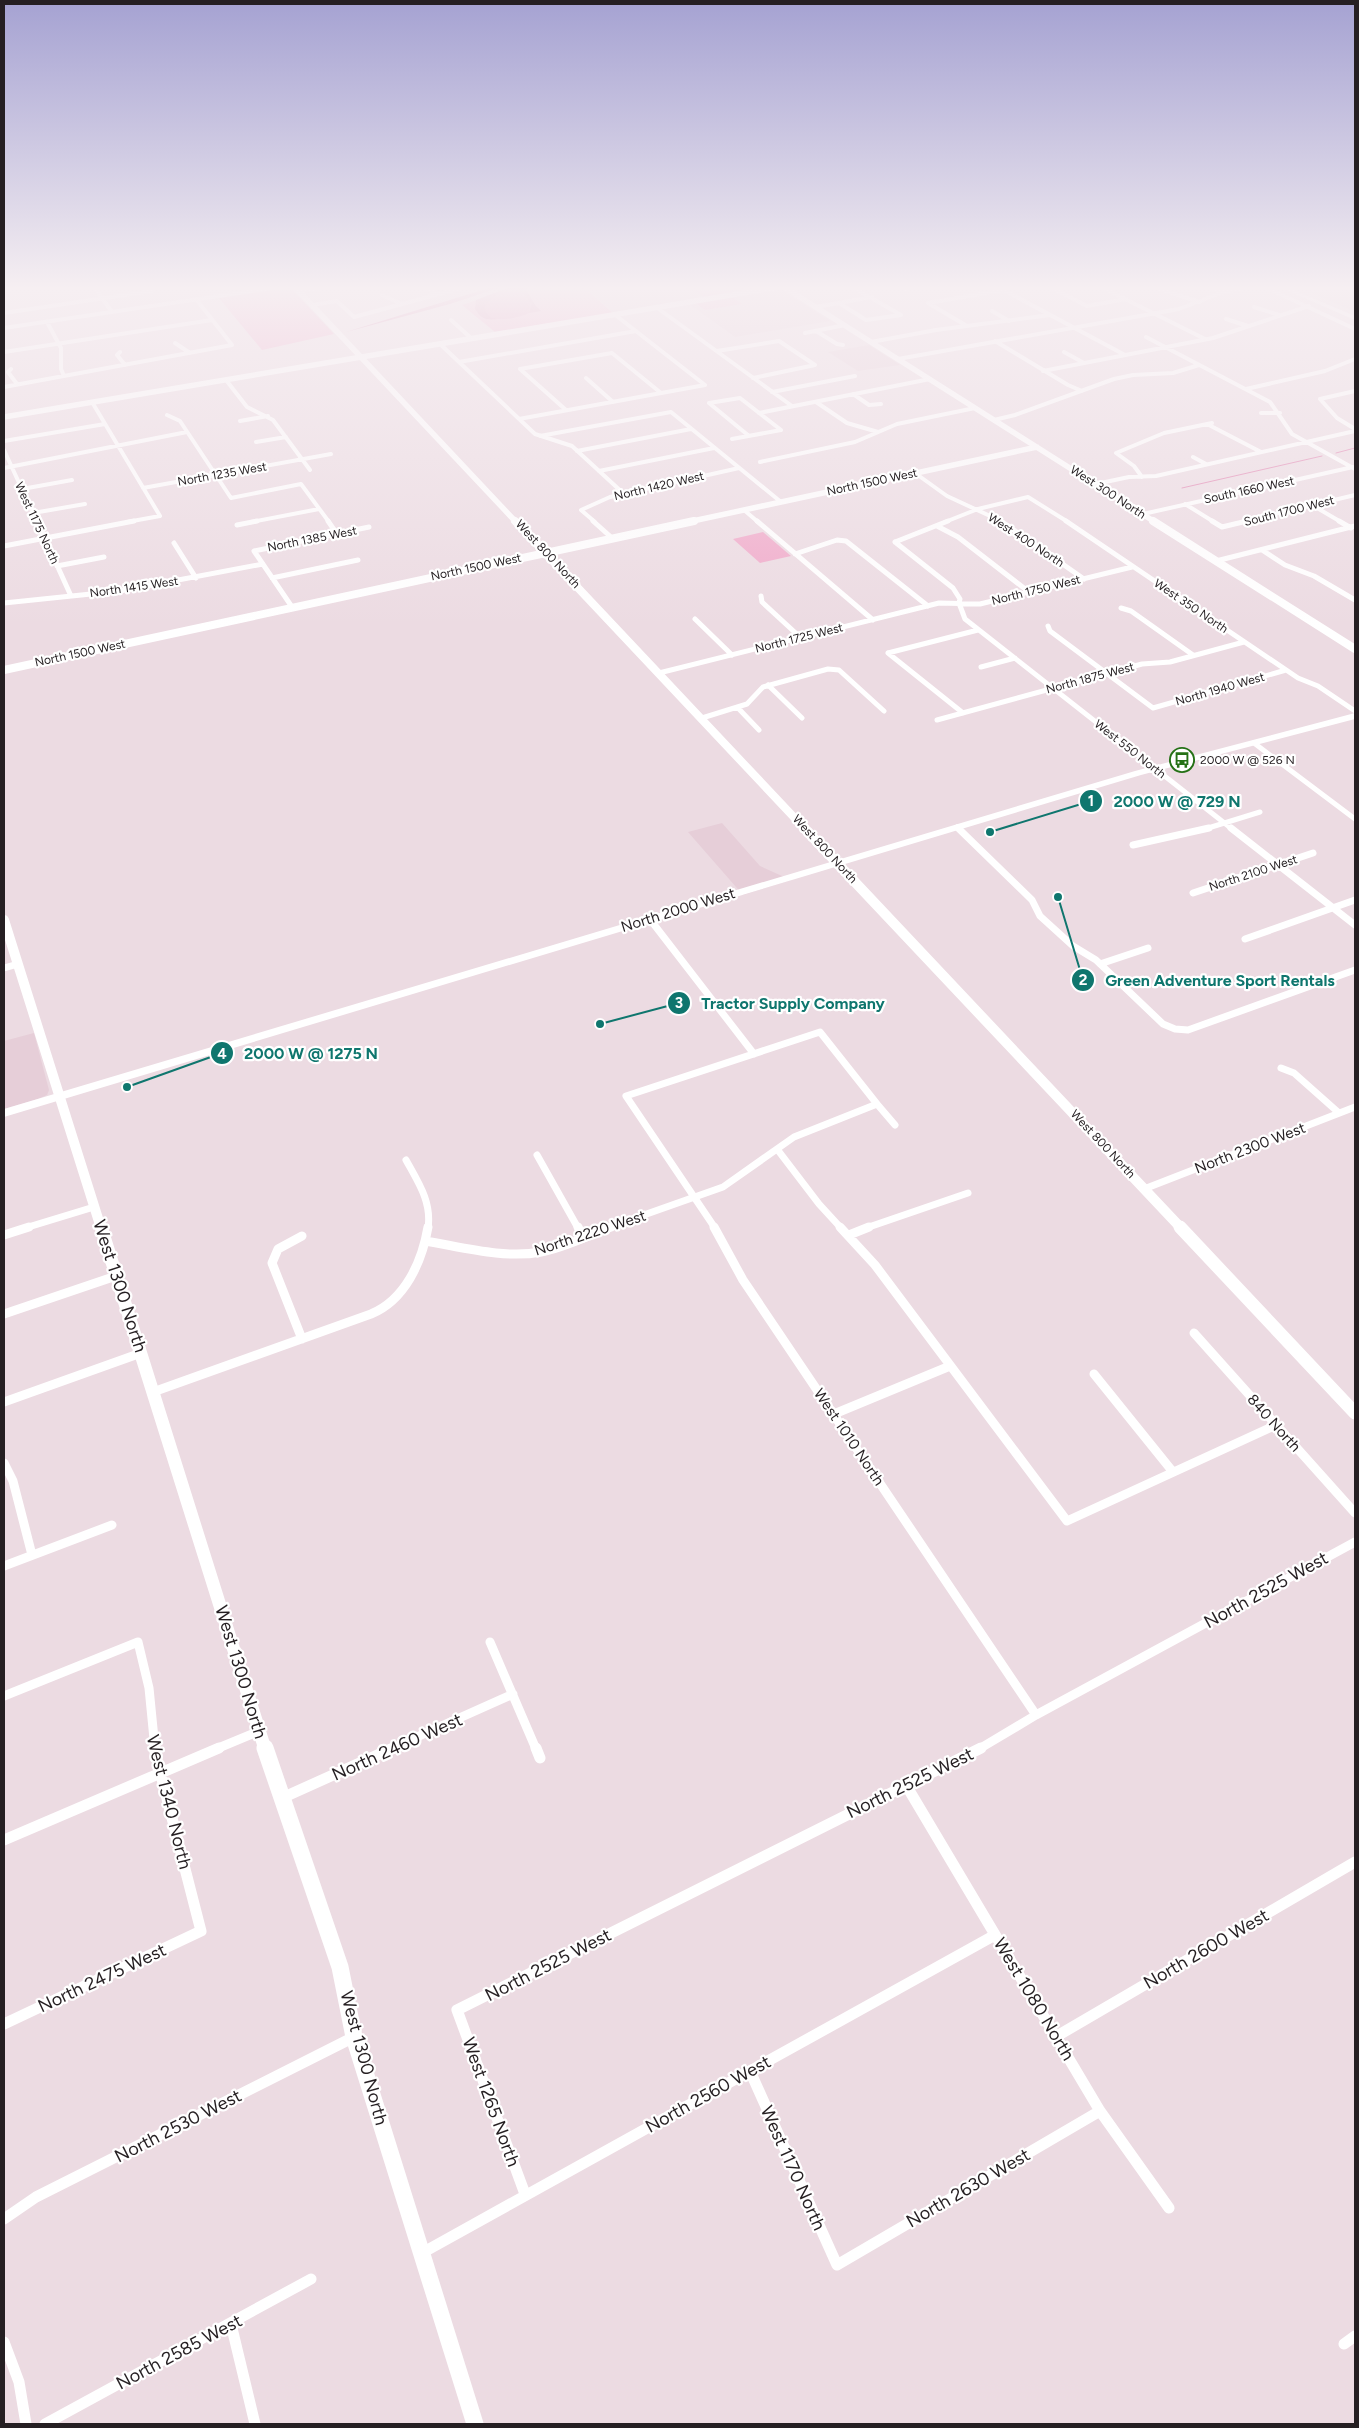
<svg xmlns="http://www.w3.org/2000/svg" width="1359" height="2428" font-family="Figtree,sans-serif">
<style>
.built{fill:#e6ced8}
.green{fill:#f0a9c9}
.forest{fill:#d67ba7}
.water{fill:#e287b2}
.lines{fill:none;stroke-linecap:round;stroke-linejoin:round}
.stream{stroke:#e287b2;stroke-width:1}
.street-far4{stroke:#fff;stroke-width:4}
.street-far3{stroke:#fff;stroke-width:5}
.street-far2{stroke:#fff;stroke-width:7}
.street-far1{stroke:#fff;stroke-width:9}
.street{stroke:#fff;stroke-width:11}
.secondary-far4{stroke:#fff;stroke-width:5.5}
.secondary-far3{stroke:#fff;stroke-width:8}
.secondary-far2{stroke:#fff;stroke-width:10}
.secondary-far1{stroke:#fff;stroke-width:13}
.secondary{stroke:#fff;stroke-width:17}
.primary{fill:#fff;fill-rule:evenodd}
.labels{text-anchor:middle;dominant-baseline:central;stroke-width:4.5;stroke-linejoin:round;paint-order:stroke}
.far-street-label{font-size:12px;fill:#251f22;stroke:#fff}
.far-poi-label{font-size:12px;fill:#251f22;stroke:#fff;text-anchor:start}
.street-label{font-size:15px;fill:#251f22;stroke:#fff}
.near-street-label{font-size:18px;fill:#251f22;stroke:#fff}
.leader{fill:none;stroke:#0f766e;stroke-width:2}
.callout-dot{fill:#0f766e;stroke:#fff;stroke-width:2}
.mark-label{font-size:15px;text-anchor:middle;font-weight:bold;fill:#fff}
.callout-label{font-size:16px;text-anchor:middle;font-weight:bold;fill:#0f766e;stroke:#fff;stroke-width:4.5;stroke-linejoin:round;paint-order:stroke}
</style>
<rect width="100%" height="100%" fill="#ecdbe2"/>
<path class="built" d="M599,287H676L697,292L704,297L613,313L589,291Z
M1298,287H1355V312Z
M780,289L830,321L735,337L689,304L695,303L705,310L741,304L731,296Z
M869,345L900,365L858,371L828,352Z
M722,823L760,866L791,880L743,895L688,832Z
M34,1033L49,1090L47,1095L38,1099L4,1109V1041Z"/>
<path class="green" d="M290,287L334,334L262,350L218,297Z
M517,287H599L589,292L613,313L495,332L462,305Z
M676,287H771L704,297L697,292Z
M731,296L742,304L705,310L695,303Z
M763,532L791,556L760,563L733,539Z"/>
<path class="forest" d="M492,287H501L450,304L346,332Z
M510,287H530L526,289L535,305L541,311L529,313L531,304L522,292L490,317L499,319C486,320 482,320 475,309L476,300Z"/>
<path class="water" d="M513,289L522,292L531,304L529,313C518,318 485,327 485,306C493,296 501,290 513,289Z"/>
<g class="lines">
<path class="stream" d="M1336,453L1355,448
M1182,488L1322,456"/>
<path class="street-far4" d="M94,287L112,312
M422,287L441,294
M852,287L901,315
M901,287L906,289
M998,287L1125,355
M1050,287L1087,306L1126,299
M1101,287L1205,339
M1153,287L1200,302
M1208,287L1223,292
M1265,287L1355,329
M4,288L11,287
M299,291L329,287
M382,295L402,304
M839,303L866,320L901,315
M928,303L1004,290
M928,303L967,326
M312,305L337,301L354,317L465,287
M656,307L792,406
M816,307L872,297
M1254,307L1279,315
M992,311L1009,321
M4,313L152,291L149,287
M614,314L705,385
M1226,319L1248,326
M451,320L471,338
M47,322L61,348V369L64,376
M4,328L279,287
M816,331L837,344L843,345
M805,333L845,325
M1146,337L1270,402L1292,434L1355,469
M995,341L1068,385L1082,391
M871,342L936,330L1050,315
M175,343L190,353
M440,344L535,434L572,446L624,494
M717,351L779,341L815,365L753,378
M4,352L212,320
M120,352L117,355L125,365
M1064,352L1084,363
M898,359L1179,309L1223,292L1249,287
M459,362L636,331
M11,369L8,372L17,384
M520,369L612,353L661,393
M520,369L566,410
M1043,371L1213,338L1309,306
M586,378L613,402
M226,380L247,407L273,420L310,470
M4,387L232,345L196,299
M1246,389L1325,371L1355,359
M1355,391L1320,399L1337,418L1355,429
M772,392L855,376
M853,394L869,405L881,404
M92,402L160,516L127,522
M816,402L847,423L878,432
M709,403L740,398L781,430
M709,403L749,436
M759,413L930,379
M1261,413H1280
M167,415L180,421L231,498L301,484L329,522
M519,419L705,385
M994,420L1015,415L1114,379L1133,375L1173,373L1199,365
M240,421L268,416
M1207,424L1261,452
M540,436L671,412L781,502
M732,439L781,430
M4,441L105,424
M256,442L286,437
M4,450L37,522
M577,451L691,429
M1193,457L1206,464
M760,462L855,442L897,424L975,408
M4,468L187,432
M599,471L714,448
M915,473L947,496L1003,522
M1142,477L1134,466L1116,453L1164,433L1212,423
M1096,484L1129,477L1156,476L1355,431
M143,488L331,454
M22,489L72,480
M1185,504L1214,522
M1312,505L1341,522
M744,510L758,522
M33,513L85,504
M1143,514L1353,467
M251,522L319,509
M595,522L581,510L610,497L739,468
M945,522L978,509L1028,497L1068,522
M1242,522L1355,495"/>
<path class="street-far3" d="M37,521L71,596
M328,521L337,534
M593,521L612,538
M757,521L873,620
M1001,521L1084,579
M1066,521L1298,678L1318,686L1355,711
M1212,521L1222,527L1247,521
M1339,521L1351,528
M237,525L257,521
M937,526L958,537L1029,592
M895,542L953,588L960,599L959,603L965,619L1232,829
M895,542L948,521
M174,543L196,578
M4,546L134,521
M1262,550L1285,565L1314,576L1355,600
M795,554L837,540L846,541L928,606
M1216,561L1355,526
M57,566L104,557
M272,578L358,560
M761,596L762,602L801,638
M4,603L120,591L263,564
M292,607L254,551L369,527
M1121,608L1131,611L1193,655
M695,619L732,655
M1048,626L1050,631L1153,708L1286,670
M888,653L963,713
M888,653L978,630
M981,667L1015,658
M659,673L939,603L980,604L1132,567
M768,685L802,718
M738,708L759,730
M702,718L747,704L763,687L828,669L839,670L884,711
M937,720L1142,664L1170,662L1244,642
M1254,743L1355,819
M957,827L959,829
M1205,829L1260,812"/>
<path class="street-far2" d="M958,828L1032,900L1040,916L1073,946L1096,960L1163,1024L1175,1029L1188,1030L1355,970
M1231,828L1355,925
M1133,845L1209,828
M1193,893L1313,853
M649,918L754,1054
M1245,939L1355,900
M1100,964L1148,948
M4,968L18,964
M1281,1068L1294,1073L1339,1113
M777,1149L819,1204L841,1228
M537,1155L578,1228
M406,1160C418,1182 432,1202 428,1228
M1144,1189L1355,1107
M25,1228L94,1207
M607,1228L723,1187L794,1137L877,1104L895,1125
M715,1228L626,1096L820,1032L877,1104
M866,1228L968,1193"/>
<path class="street-far1" d="M578,1227L583,1237
M714,1227L743,1280L1036,1715
M840,1227L875,1265L1067,1521L1276,1425
M4,1235L29,1227
M849,1235L869,1227
M302,1236L278,1249L272,1263L302,1339
M425,1241C462,1247 504,1259 541,1252C564,1248 589,1235 611,1227
M4,1314L116,1276
M1194,1333L1355,1513
M1094,1374L1173,1472
M153,1392L371,1314C405,1300 422,1262 428,1227
M4,1402L141,1353
M834,1414L950,1366
M4,1463L13,1481L32,1555
M4,1566L112,1525
M490,1642L536,1749
M4,1696L138,1642L149,1688L155,1749
M216,1749L259,1731
M390,1749L513,1694
M979,1749L1036,1715L1355,1542"/>
<path class="street" d="M536,1748L540,1758
M906,1785L1100,2111L1169,2208
M282,1798L393,1748
M4,1840L219,1748
M4,2024L201,1931L154,1748
M1057,2036L1355,1862
M750,2071L837,2265L1100,2111
M525,2194L457,2010L981,1748
M4,2219L36,2197L354,2037
M422,2253L995,1935
M231,2324L255,2424
M4,2342L19,2382L26,2424
M1344,2344L1355,2336
M45,2424L311,2279"/>
<path class="secondary-far4" d="M295,287L516,522
M784,287L1155,522
M4,417L779,287
M688,522L1037,447"/>
<path class="secondary-far3" d="M515,521L805,829
M1153,521L1355,649
M4,670L694,521"/>
<path class="secondary-far2" d="M804,828L1181,1228
M4,920L101,1228"/>
<path class="secondary-far1" d="M101,1227L265,1749
M1180,1227L1355,1413"/>
<path class="secondary" d="M265,1748L340,1967L354,2037L475,2424"/>
<path class="primary" d="M1279,287H1286L1355,316V320Z
M1355,713V719L1141,775L4,1117V1109L1135,771Z"/>
</g>
<linearGradient id="sky" x2="0" y2="1"><stop stop-color="#a5a2d2"/><stop offset="0.46" stop-color="#f6eff2"/><stop offset="1" stop-color="#f6eff2" stop-opacity="0"/></linearGradient>
<rect width="1359" height="626" fill="url(#sky)"/>
<defs>
<symbol id="bus-ring" viewBox="-11 -11 22 22"><circle r="9.5" fill="#fff" stroke="#257116" stroke-width="1.5"/><path d="M-5-6H5V4H4V6H2V4H-2V6H-4V4H-5ZM-3.5-4V0h7V-4ZM-3.5 1.2v1.5H-2V1.2ZM2 1.2v1.5H3.5V1.2Z" fill="#257116"/></symbol>
</defs>
<g fill-rule="evenodd">
<use href="#bus-ring" x="1168" y="746" width="28" height="28"/>
</g>
<g class="labels">
<g class="far-street-label">
<text transform="translate(222 474) rotate(-10)">North 1235 West</text>
<text transform="translate(872 482) rotate(-12)">North 1500 West</text>
<text transform="translate(659 486) rotate(-13)">North 1420 West</text>
<text transform="translate(1249 490) rotate(-12)">South 1660 West</text>
<text transform="translate(1108 492) rotate(33)">West 300 North</text>
<text transform="translate(1289 511) rotate(-14)">South 1700 West</text>
<text transform="translate(37 523) rotate(65)">West 1175 North</text>
<text transform="translate(312 539) rotate(-11)">North 1385 West</text>
<text transform="translate(1026 540) rotate(33)">West 400 North</text>
<text transform="translate(548 554) rotate(47)">West 800 North</text>
<text transform="translate(476 567) rotate(-12)">North 1500 West</text>
<text transform="translate(134 587) rotate(-8)">North 1415 West</text>
<text transform="translate(1036 590) rotate(-14)">North 1750 West</text>
<text transform="translate(1191 606) rotate(34)">West 350 North</text>
<text transform="translate(799 638) rotate(-14)">North 1725 West</text>
<text transform="translate(80 653) rotate(-12)">North 1500 West</text>
<text transform="translate(1090 678) rotate(-15)">North 1875 West</text>
<text transform="translate(1220 689) rotate(-16)">North 1940 West</text>
<text transform="translate(1130 749) rotate(38)">West 550 North</text>
<text transform="translate(825 849) rotate(47)">West 800 North</text>
<text transform="translate(1253 873) rotate(-18)">North 2100 West</text>
<text transform="translate(1103 1144) rotate(47)">West 800 North</text>
</g>
<g class="far-poi-label">
<text x="1200" y="760">2000 W @ 526 N</text>
</g>
<g class="street-label">
<text transform="translate(678 910) rotate(-17)">North 2000 West</text>
<text transform="translate(1250 1148) rotate(-21)">North 2300 West</text>
<text transform="translate(590 1233) rotate(-18)">North 2220 West</text>
<text transform="translate(1274 1423) rotate(48)">840 North</text>
<text transform="translate(849 1437) rotate(56)">West 1010 North</text>
</g>
<g class="near-street-label">
<text transform="translate(120 1286) rotate(72)">West 1300 North</text>
<text transform="translate(1266 1590) rotate(-29)">North 2525 West</text>
<text transform="translate(241 1672) rotate(73)">West 1300 North</text>
<text transform="translate(397 1747) rotate(-24)">North 2460 West</text>
<text transform="translate(910 1783) rotate(-26)">North 2525 West</text>
<text transform="translate(169 1802) rotate(76)">West 1340 North</text>
<text transform="translate(1206 1949) rotate(-30)">North 2600 West</text>
<text transform="translate(548 1965) rotate(-27)">North 2525 West</text>
<text transform="translate(102 1978) rotate(-25)">North 2475 West</text>
<text transform="translate(1034 1999) rotate(59)">West 1080 North</text>
<text transform="translate(364 2058) rotate(75)">West 1300 North</text>
<text transform="translate(708 2094) rotate(-29)">North 2560 West</text>
<text transform="translate(491 2102) rotate(70)">West 1265 North</text>
<text transform="translate(178 2126) rotate(-27)">North 2530 West</text>
<text transform="translate(793 2168) rotate(66)">West 1170 North</text>
<text transform="translate(968 2188) rotate(-30)">North 2630 West</text>
<text transform="translate(179 2352) rotate(-28)">North 2585 West</text>
</g>
</g>
<path class="leader" d="M990 832L1091 801M1058 897L1083 980M600 1024L679 1003M127 1087L222 1053"/>
<g class="callout-dot">
<circle cx="990" cy="832" r="5"/>
<circle cx="1058" cy="897" r="5"/>
<circle cx="600" cy="1024" r="5"/>
<circle cx="127" cy="1087" r="5"/>
<circle cx="1091" cy="801" r="12"/>
<circle cx="1083" cy="980" r="12"/>
<circle cx="679" cy="1003" r="12"/>
<circle cx="222" cy="1053" r="12"/>
</g>
<g class="mark-label">
<text x="1091" y="806">1</text>
<text x="1083" y="985">2</text>
<text x="679" y="1008">3</text>
<text x="222" y="1059">4</text>
</g>
<g class="callout-label">
<text x="1177" y="807">2000 W @ 729 N</text>
<text x="1220" y="986">Green Adventure Sport Rentals</text>
<text x="793" y="1009">Tractor Supply Company</text>
<text x="311" y="1059">2000 W @ 1275 N</text>
</g>
<rect width="1359" height="2428" fill="none" stroke="#251f22" stroke-width="10"/>
</svg>
